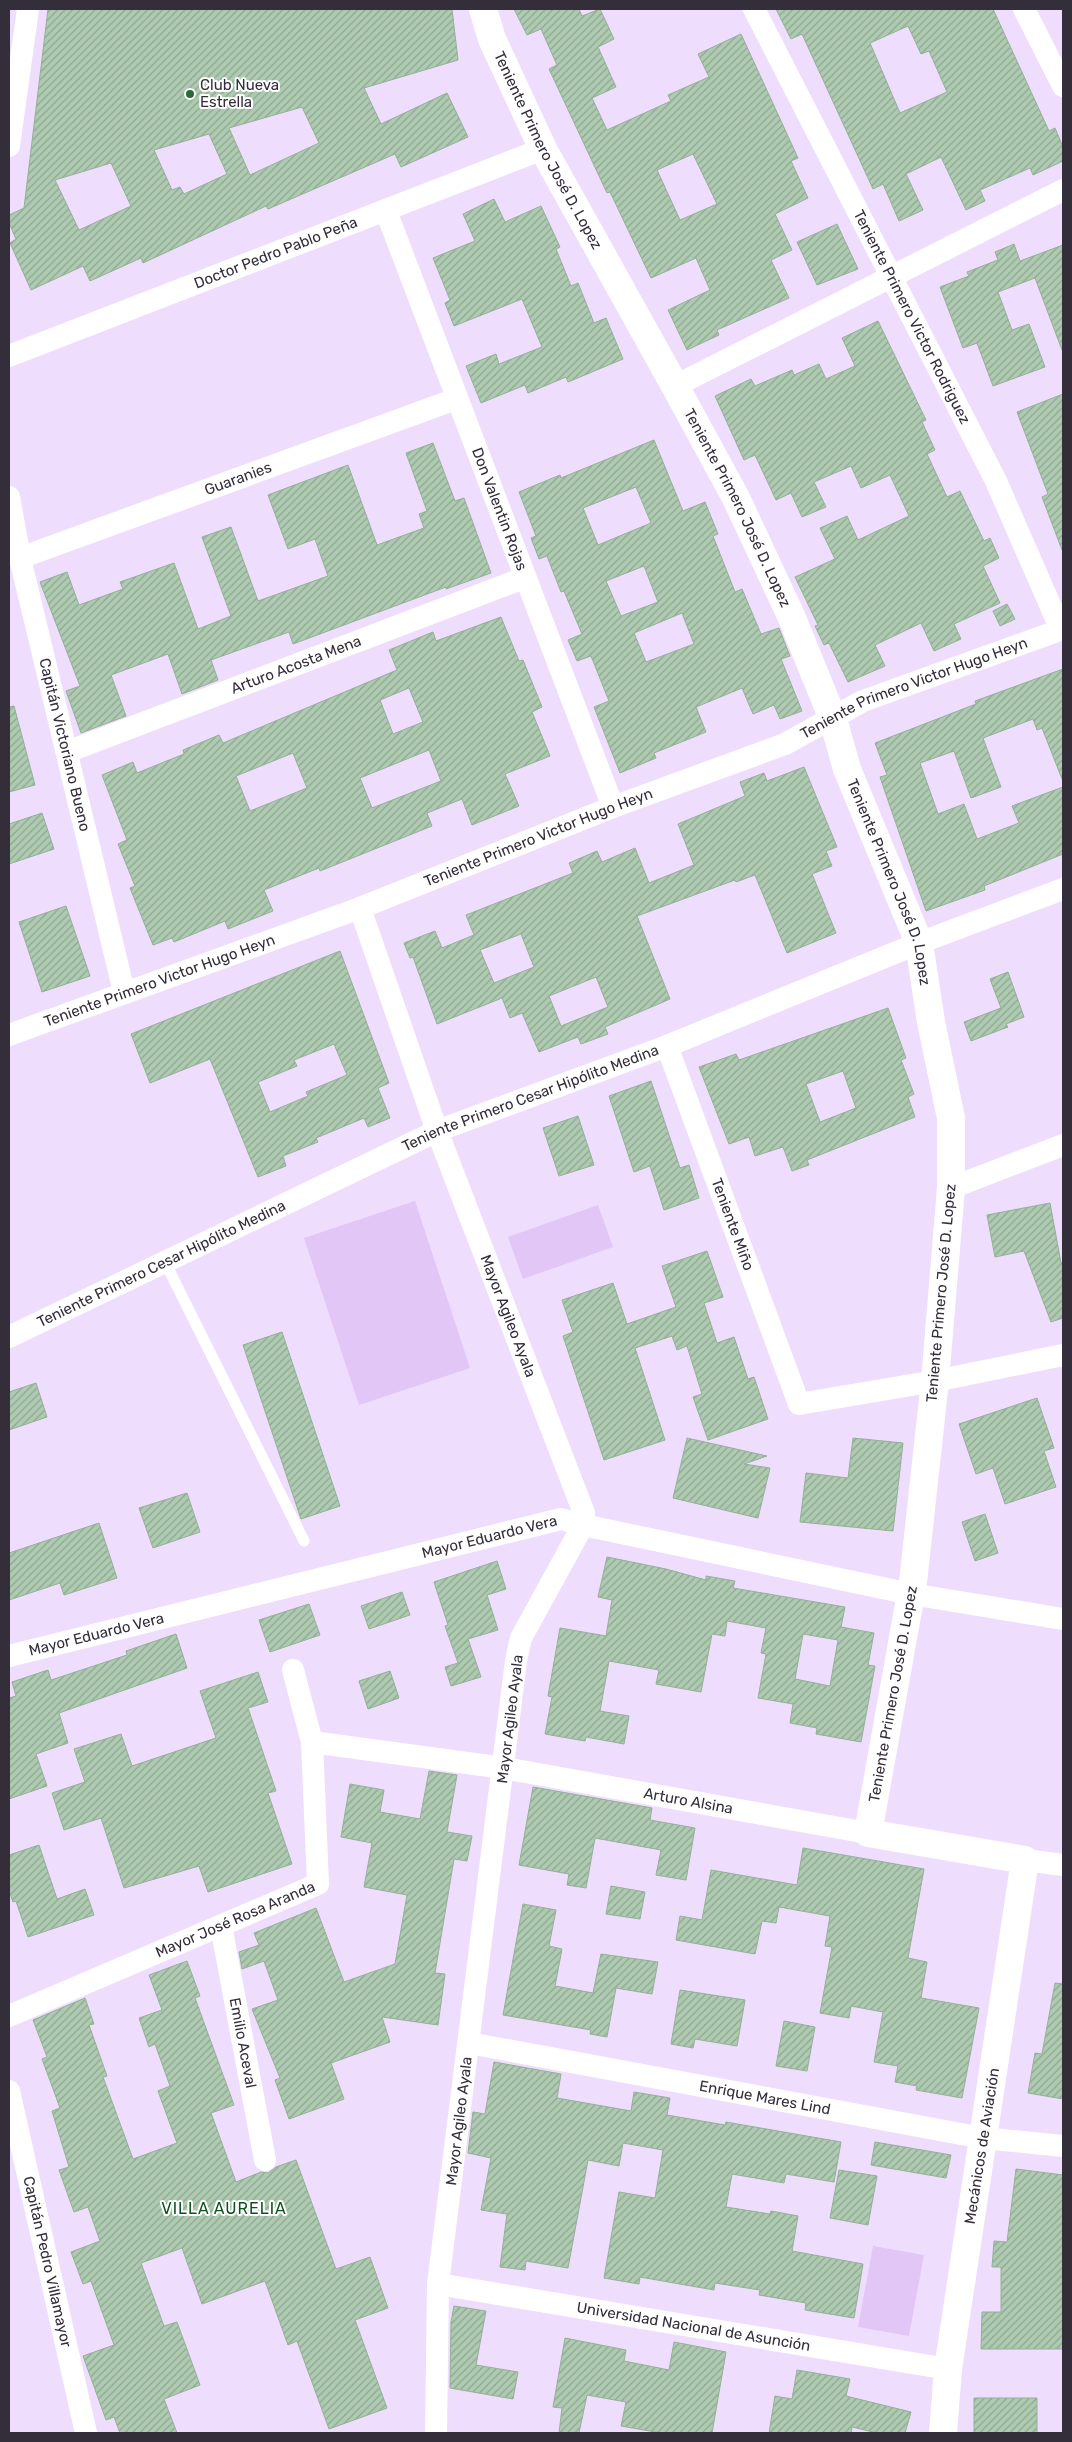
<svg xmlns="http://www.w3.org/2000/svg" width="1072" height="2442" font-family="Rubik,sans-serif">
<style>
.garden{fill:#e1c6f6}
.building{fill:url(#building-hatch);stroke:#94b097;fill-rule:evenodd}
.lines{fill:none;stroke-linecap:round;stroke-linejoin:round}
.service{stroke:#fff;stroke-width:11}
.minor{stroke:#fff;stroke-width:22}
.tertiary{stroke:#fff;stroke-width:28}
.poi-dot{fill:#266b37;stroke:#fff;stroke-width:2}
.labels{text-anchor:middle;dominant-baseline:central;stroke-width:4;stroke-linejoin:round;paint-order:stroke}
.poi-label{font-size:15px;fill:#342d3a;stroke:#fff;text-anchor:start}
.street-label{font-size:15px;fill:#342d3a;stroke:#fff}
.neighbourhood-label{font-size:16px;letter-spacing:1px;fill:#0e5021;stroke:#fff}
</style>
<defs>
<pattern id="building-hatch" width="6" height="6" patternUnits="userSpaceOnUse" patternTransform="scale(1.25)"><rect width="6" height="6" fill="#aecbb1"/><path d="M-1 1l2-2M0 6l6-6M5 7l2-2" fill="none" stroke="#8ea591"/></pattern>
</defs>
<rect width="100%" height="100%" fill="#efddfd"/>
<path class="garden" d="M415,1201L470,1368L359,1405L304,1238Z
M598,1205L613,1247L523,1279L508,1237Z
M873,2246L924,2255L909,2336L858,2327Z"/>
<path class="building" d="M48,9H452L458,60L364,88L381,124L447,93L468,137L401,167L395,154L268,209L266,206L143,263L141,258L90,281L83,266L31,290L10,243L16,239L9,223V215L24,208ZM302,107L319,143L250,175L229,128ZM209,134L227,174L184,194L180,187L172,190L154,150ZM111,163L131,206L79,230L55,180Z
M514,9H579L582,16L600,9L614,39L598,47L616,87L592,98L607,130L671,101L668,95L709,77L698,54L741,34L798,158L791,161L808,198L775,214L792,250L771,260L789,298L717,330L719,335L687,350L668,310L710,290L696,258L651,278L610,192L607,193L549,69L557,65L541,29L527,35ZM693,154L717,204L680,220L657,170Z
M776,9H993L1049,131L1055,128L1063,147V161L1033,175L1030,168L980,190L985,201L966,210L941,157L906,174L923,210L899,221L883,184L873,189L802,34L791,39ZM908,26L921,54L929,51L947,92L900,113L870,43Z
M494,199L505,222L541,206L560,247L556,249L571,286L578,283L594,323L606,318L623,359L568,382L566,377L528,393L525,385L481,403L466,366L496,354L499,364L542,347L522,299L454,326L445,303L450,300L433,258L475,241L463,214Z
M837,224L858,269L817,285L797,242Z
M1014,244L1020,261L1063,245V349L1062,350L1035,278L998,292L1012,330L1029,324L1045,367L993,386L977,343L963,348L940,287L969,276L967,272L998,260L995,252Z
M878,321L926,420L922,422L935,450L927,454L947,497L960,491L984,541L990,538L999,558L983,566L1000,603L954,624L961,639L934,651L921,623L875,645L885,666L848,682L829,643L824,645L815,626L818,625L795,577L835,559L820,528L847,516L858,540L909,516L890,475L861,488L851,466L814,482L826,507L802,517L791,493L776,500L755,455L744,460L715,396L751,379L755,386L792,370L794,375L819,364L826,379L855,366L842,338Z
M1063,394V550H1062L1042,497L1048,494L1017,412Z
M654,440L683,511L705,502L718,534L713,536L735,592L742,589L761,634L779,628L790,656L781,659L802,711L780,719L774,705L753,714L742,688L696,707L706,732L654,753L656,758L620,773L594,707L609,701L591,656L577,661L568,640L582,634L564,591L561,592L547,556L539,559L531,538L536,536L519,492L560,475L561,478ZM636,487L651,523L598,545L583,508ZM644,566L658,602L621,616L606,581ZM682,613L694,644L646,662L634,633Z
M433,443L455,501L464,498L491,573L446,589V587L293,644L289,632L211,660L218,680L182,694L168,654L111,675L126,716L81,733L66,691L80,686L40,582L67,572L79,605L123,589L120,582L174,563L198,629L231,616L202,537L231,527L258,601L328,576L315,539L288,549L268,495L348,465L377,545L424,528L419,514L427,511L406,453Z
M1007,604L1015,619L1000,626L993,611Z
M501,617L519,661L523,660L542,707L532,712L550,756L505,774L519,806L472,825L462,799L427,813L432,826L320,871L319,868L264,890L273,911L228,929L225,921L174,942L172,938L153,945L130,888L135,886L118,844L127,840L102,775L133,762L137,773L184,754L183,750L219,735L223,743L397,670L389,650L433,632L436,641ZM409,688L423,722L393,734L380,700ZM429,750L441,781L372,808L360,778ZM293,753L307,788L250,811L236,776Z
M1063,669V779H1062L1042,728L1037,730L1033,719L983,738L1001,787L971,798L954,751L920,763L938,814L964,804L977,839L1019,823L1012,806L1063,787V854L984,886L985,890L926,911L880,777L887,775L875,743L976,704L975,701Z
M14,706L35,785L9,792V707Z
M804,767L837,847L826,851L832,866L812,874L836,933L787,953L755,875L736,882L735,880L637,916L670,999L605,1027L608,1034L581,1044L578,1037L539,1052L522,1013L510,1018L502,998L437,1024L413,957L410,958L404,943L435,931L442,948L474,935L466,915L573,873L569,863L597,851L602,862L635,848L649,883L694,865L678,824L745,796L740,782L764,773L767,781ZM521,934L534,967L494,983L480,950ZM596,977L608,1007L561,1026L549,996Z
M42,813L54,849L9,864V824Z
M66,906L90,976L42,992L19,922Z
M340,951L389,1083L378,1088L390,1118L368,1127L364,1118L316,1138L318,1142L283,1156L286,1166L258,1177L210,1059L150,1083L131,1034ZM334,1044L347,1075L306,1092L308,1096L270,1112L258,1082L297,1066L294,1060Z
M1008,972L1024,1017L1006,1024L1008,1027L971,1041L964,1022L1001,1008L990,979Z
M888,1008L906,1058L901,1060L914,1094L908,1097L915,1117L807,1160L809,1165L792,1171L783,1147L755,1156L749,1137L729,1144L699,1067L736,1054L739,1060ZM843,1071L856,1108L820,1122L806,1084Z
M651,1081L680,1168L689,1165L699,1198L664,1210L650,1166L634,1172L609,1096Z
M578,1116L594,1165L559,1176L543,1128Z
M1050,1203L1061,1263L1063,1262V1318L1051,1322L1024,1251L995,1257L987,1215Z
M707,1251L723,1297L704,1303L717,1343L734,1337L748,1379L754,1377L768,1419L708,1440L693,1397L702,1394L687,1346L677,1350L672,1336L635,1348L665,1440L604,1460L563,1336L573,1332L562,1300L613,1283L627,1324L676,1307L662,1266Z
M282,1332L340,1506L301,1519L243,1345Z
M36,1383L47,1417L9,1430V1392Z
M1037,1398L1054,1448L1044,1451L1056,1487L1005,1504L993,1468L976,1474L959,1424Z
M687,1438L767,1456L744,1464L770,1468L758,1518L673,1498Z
M853,1438L903,1443L893,1531L800,1522L806,1473L848,1478Z
M187,1493L200,1532L153,1548L139,1508Z
M985,1514L998,1553L975,1561L962,1522Z
M99,1523L117,1578L64,1595L60,1583L9,1600V1553Z
M607,1557L666,1569L706,1580V1576L735,1581L733,1588L845,1607L841,1627L874,1633L868,1665L875,1666L861,1742L816,1734L817,1728L790,1723L793,1704L758,1698L766,1654L761,1653L766,1628L727,1621L725,1636L712,1634L701,1692L656,1684L659,1670L609,1661L600,1711L629,1716L624,1744L586,1737L585,1741L545,1734L552,1697L548,1696L560,1628L606,1636L612,1600L598,1597ZM803,1634L838,1640L830,1686L795,1679Z
M497,1561L506,1589L487,1595L498,1630L468,1639L481,1677L451,1686L445,1667L458,1663L445,1626L448,1625L434,1582Z
M402,1592L410,1615L369,1629L361,1606Z
M309,1604L320,1635L270,1652L259,1620Z
M176,1634L187,1668L59,1713L68,1743L36,1754L47,1786L9,1799V1698L16,1696L12,1682L48,1670L51,1680L127,1655L126,1651Z
M390,1671L399,1698L368,1709L359,1681Z
M258,1672L268,1702L248,1708L276,1791L268,1793L292,1864L208,1892L199,1866L124,1888L101,1818L64,1830L52,1793L85,1782L74,1749L121,1734L132,1766L216,1738L200,1691Z
M429,1771L457,1775L447,1832L472,1836L467,1861L454,1859L435,1973L445,1974L438,2025L382,2017L390,2042L331,2063L344,2099L289,2119L275,2080L280,2078L252,2009L278,2000L264,1961L242,1969L239,1952L259,1945L254,1933L316,1908L344,1982L395,1964L407,1895L364,1887L372,1843L341,1837L350,1784L384,1790L380,1812L420,1819Z
M533,1787L652,1808L650,1820L695,1828L686,1880L656,1875L661,1850L595,1838L586,1888L567,1885L569,1874L519,1865Z
M39,1845L57,1899L85,1889L94,1915L28,1937L16,1901L13,1902L9,1891V1855Z
M803,1848L924,1869L908,1958L927,1962L921,1998L979,2008L962,2098L916,2090L917,2086L895,2082L898,2066L874,2062L883,2012L851,2006L849,2018L820,2013L832,1947L825,1946L830,1916L779,1907L776,1923L762,1921L755,1954L676,1940L680,1916L702,1920L711,1870L797,1885Z
M611,1886L645,1892L640,1919L606,1914Z
M523,1904L556,1910L549,1946L562,1949L555,1986L593,1993L601,1954L658,1962L652,1994L616,1988L607,2037L590,2034L591,2030L503,2015Z
M187,1961L200,1996L195,1998L234,2105L211,2113L236,2182L261,2172L268,2173L276,2167L296,2160L336,2269L370,2257L388,2308L355,2320L387,2408L329,2429L297,2341L288,2345L265,2281L202,2304L182,2248L141,2263L164,2326L177,2322L200,2385L164,2399L177,2433H120L114,2417L106,2420L83,2356L114,2345L91,2281L83,2284L71,2252L100,2241L88,2207L74,2212L59,2170L69,2167L52,2111L60,2108L42,2059L47,2057L33,2020L85,1998L94,2024L89,2025L107,2076L103,2077L133,2159L177,2143L158,2091L170,2086L155,2044L149,2047L139,2018L162,2010L149,1975Z
M1055,1983L1063,1984V2099L1028,2093L1035,2053L1042,2054Z
M680,1990L745,2000L737,2046L695,2039L693,2048L671,2044Z
M784,2021L815,2027L807,2071L776,2066Z
M494,2062L561,2074L557,2098L631,2111L634,2092L670,2098L667,2115L725,2125L726,2122L841,2142L834,2182L786,2174L784,2183L732,2174L726,2207L770,2214L771,2211L798,2216L792,2251L863,2264L854,2318L805,2310L806,2303L759,2295L760,2290L715,2283L714,2290L640,2277L639,2284L604,2278L619,2192L655,2198L663,2150L623,2143L619,2166L588,2160L568,2268L526,2261L525,2270L500,2267L507,2214L481,2210L491,2158L468,2153L473,2112L485,2114Z
M875,2142L951,2155L946,2178L871,2165Z
M1016,2169L1063,2175V2349H981L982,2312H1001V2267H992L994,2241L1007,2242Z
M839,2170L877,2176L868,2225L830,2218Z
M454,2306L486,2311L476,2365L518,2372L513,2399L450,2388L451,2322Z
M565,2338L626,2350L624,2361L669,2370L674,2342L726,2352L712,2433H661L621,2426L626,2402L587,2395L579,2433H559L562,2408L553,2407Z
M797,2370L850,2379L846,2396L911,2412L905,2433H877L852,2427L851,2433H769L775,2396L792,2399Z
M974,2398H1037V2433H974Z"/>
<g class="lines">
<path class="service" d="M165,1262L304,1541"/>
<g class="minor">
<path id="s1" d="M754,9L996,481L1061,630"/>
<path d="M1024,9L1063,86"/>
<path d="M9,146L28,9"/>
<path id="s2" d="M386,211L613,807"/>
<path id="s3" d="M9,356L543,149"/>
<path d="M675,386L1063,190"/>
<path id="s4" d="M9,497L20,558L124,992"/>
<path id="s5" d="M20,558L456,399"/>
<path id="s6" d="M67,752L524,578"/>
<path id="s7" d="M360,908L437,1131L584,1513L583,1525L521,1638L516,1661L438,2284L436,2433"/>
<path id="s8" d="M9,1035L360,908L613,807L785,744L863,701L1063,629"/>
<path id="s9" d="M667,1046L799,1404L935,1381L1063,1355"/>
<path d="M951,1188L1063,1145"/>
<path id="s10" d="M9,1337L437,1131L667,1046L919,943L1063,889"/>
<path id="s11" d="M9,1656L561,1519L583,1525L911,1594L1063,1619"/>
<path id="s12" d="M312,1742L504,1768L868,1833"/>
<path d="M1025,1860L1063,1865"/>
<path id="s13" d="M221,1926L265,2160"/>
<path id="s14" d="M9,2016L318,1884L312,1742L293,1670"/>
<path id="s15" d="M469,2043L983,2138L1063,2146"/>
<path id="s16" d="M9,2091L86,2433"/>
<path id="s17" d="M438,2284L948,2369"/>
</g>
<path class="tertiary" id="s18" d="M483,9L492,39L543,149L675,386L736,498L792,618L833,719L847,769L919,943L931,1022L951,1118V1188L935,1381L913,1582L868,1833L1025,1860L948,2369L943,2433"/>
</g>
<circle class="poi-dot" cx="190" cy="94" r="5"/>
<g class="labels">
<g class="poi-label">
<text x="200" y="85">Club Nueva<tspan x="200" dy="17">Estrella</tspan></text>
</g>
<g class="street-label">
<text stroke="none"><textPath href="#s18" startOffset="156">Teniente Primero José D. Lopez</textPath></text>
<text stroke="none"><textPath href="#s3" startOffset="286">Doctor Pedro Pablo Peña</textPath></text>
<text stroke="none"><textPath href="#s1" startOffset="346">Teniente Primero Victor Rodriguez</textPath></text>
<text stroke="none"><textPath href="#s5" startOffset="232">Guaranies</textPath></text>
<text stroke="none"><textPath href="#s18" startOffset="561">Teniente Primero José D. Lopez</textPath></text>
<text stroke="none"><textPath href="#s2" startOffset="319">Don Valentin Rojas</textPath></text>
<text stroke="none"><textPath href="#s6" startOffset="245">Arturo Acosta Mena</textPath></text>
<text stroke="none"><textPath href="#s8" startOffset="970">Teniente Primero Victor Hugo Heyn</textPath></text>
<text stroke="none"><textPath href="#s4" startOffset="254">Capitán Victoriano Bueno</textPath></text>
<text stroke="none"><textPath href="#s8" startOffset="565">Teniente Primero Victor Hugo Heyn</textPath></text>
<text stroke="none"><textPath href="#s18" startOffset="966">Teniente Primero José D. Lopez</textPath></text>
<text stroke="none"><textPath href="#s8" startOffset="160">Teniente Primero Victor Hugo Heyn</textPath></text>
<text stroke="none"><textPath href="#s10" startOffset="574">Teniente Primero Cesar Hipólito Medina</textPath></text>
<text stroke="none"><textPath href="#s9" startOffset="190">Teniente Miño</textPath></text>
<text stroke="none"><textPath href="#s10" startOffset="169">Teniente Primero Cesar Hipólito Medina</textPath></text>
<text transform="translate(941 1293) rotate(-85)">Teniente Primero José D. Lopez</text>
<text stroke="none"><textPath href="#s7" startOffset="434">Mayor Agileo Ayala</textPath></text>
<text stroke="none"><textPath href="#s11" startOffset="495">Mayor Eduardo Vera</textPath></text>
<text stroke="none"><textPath href="#s11" startOffset="90">Mayor Eduardo Vera</textPath></text>
<text transform="translate(893 1694) rotate(-80)">Teniente Primero José D. Lopez</text>
<text transform="translate(510 1719) rotate(-83)">Mayor Agileo Ayala</text>
<text stroke="none"><textPath href="#s12" startOffset="381">Arturo Alsina</textPath></text>
<text stroke="none"><textPath href="#s14" startOffset="246">Mayor José Rosa Aranda</textPath></text>
<text stroke="none"><textPath href="#s13" startOffset="119">Emilio Aceval</textPath></text>
<text stroke="none"><textPath href="#s15" startOffset="301">Enrique Mares Lind</textPath></text>
<text transform="translate(459 2121) rotate(-83)">Mayor Agileo Ayala</text>
<text transform="translate(982 2146) rotate(-81)">Mecánicos de Aviación</text>
<text stroke="none"><textPath href="#s16" startOffset="175">Capitán Pedro Villamayor</textPath></text>
<text stroke="none"><textPath href="#s17" startOffset="259">Universidad Nacional de Asunción</textPath></text>
</g>
<g class="neighbourhood-label">
<text x="224" y="2208">VILLA AURELIA</text>
</g>
</g>
<rect width="1072" height="2442" fill="none" stroke="#342d3a" stroke-width="20"/>
</svg>
